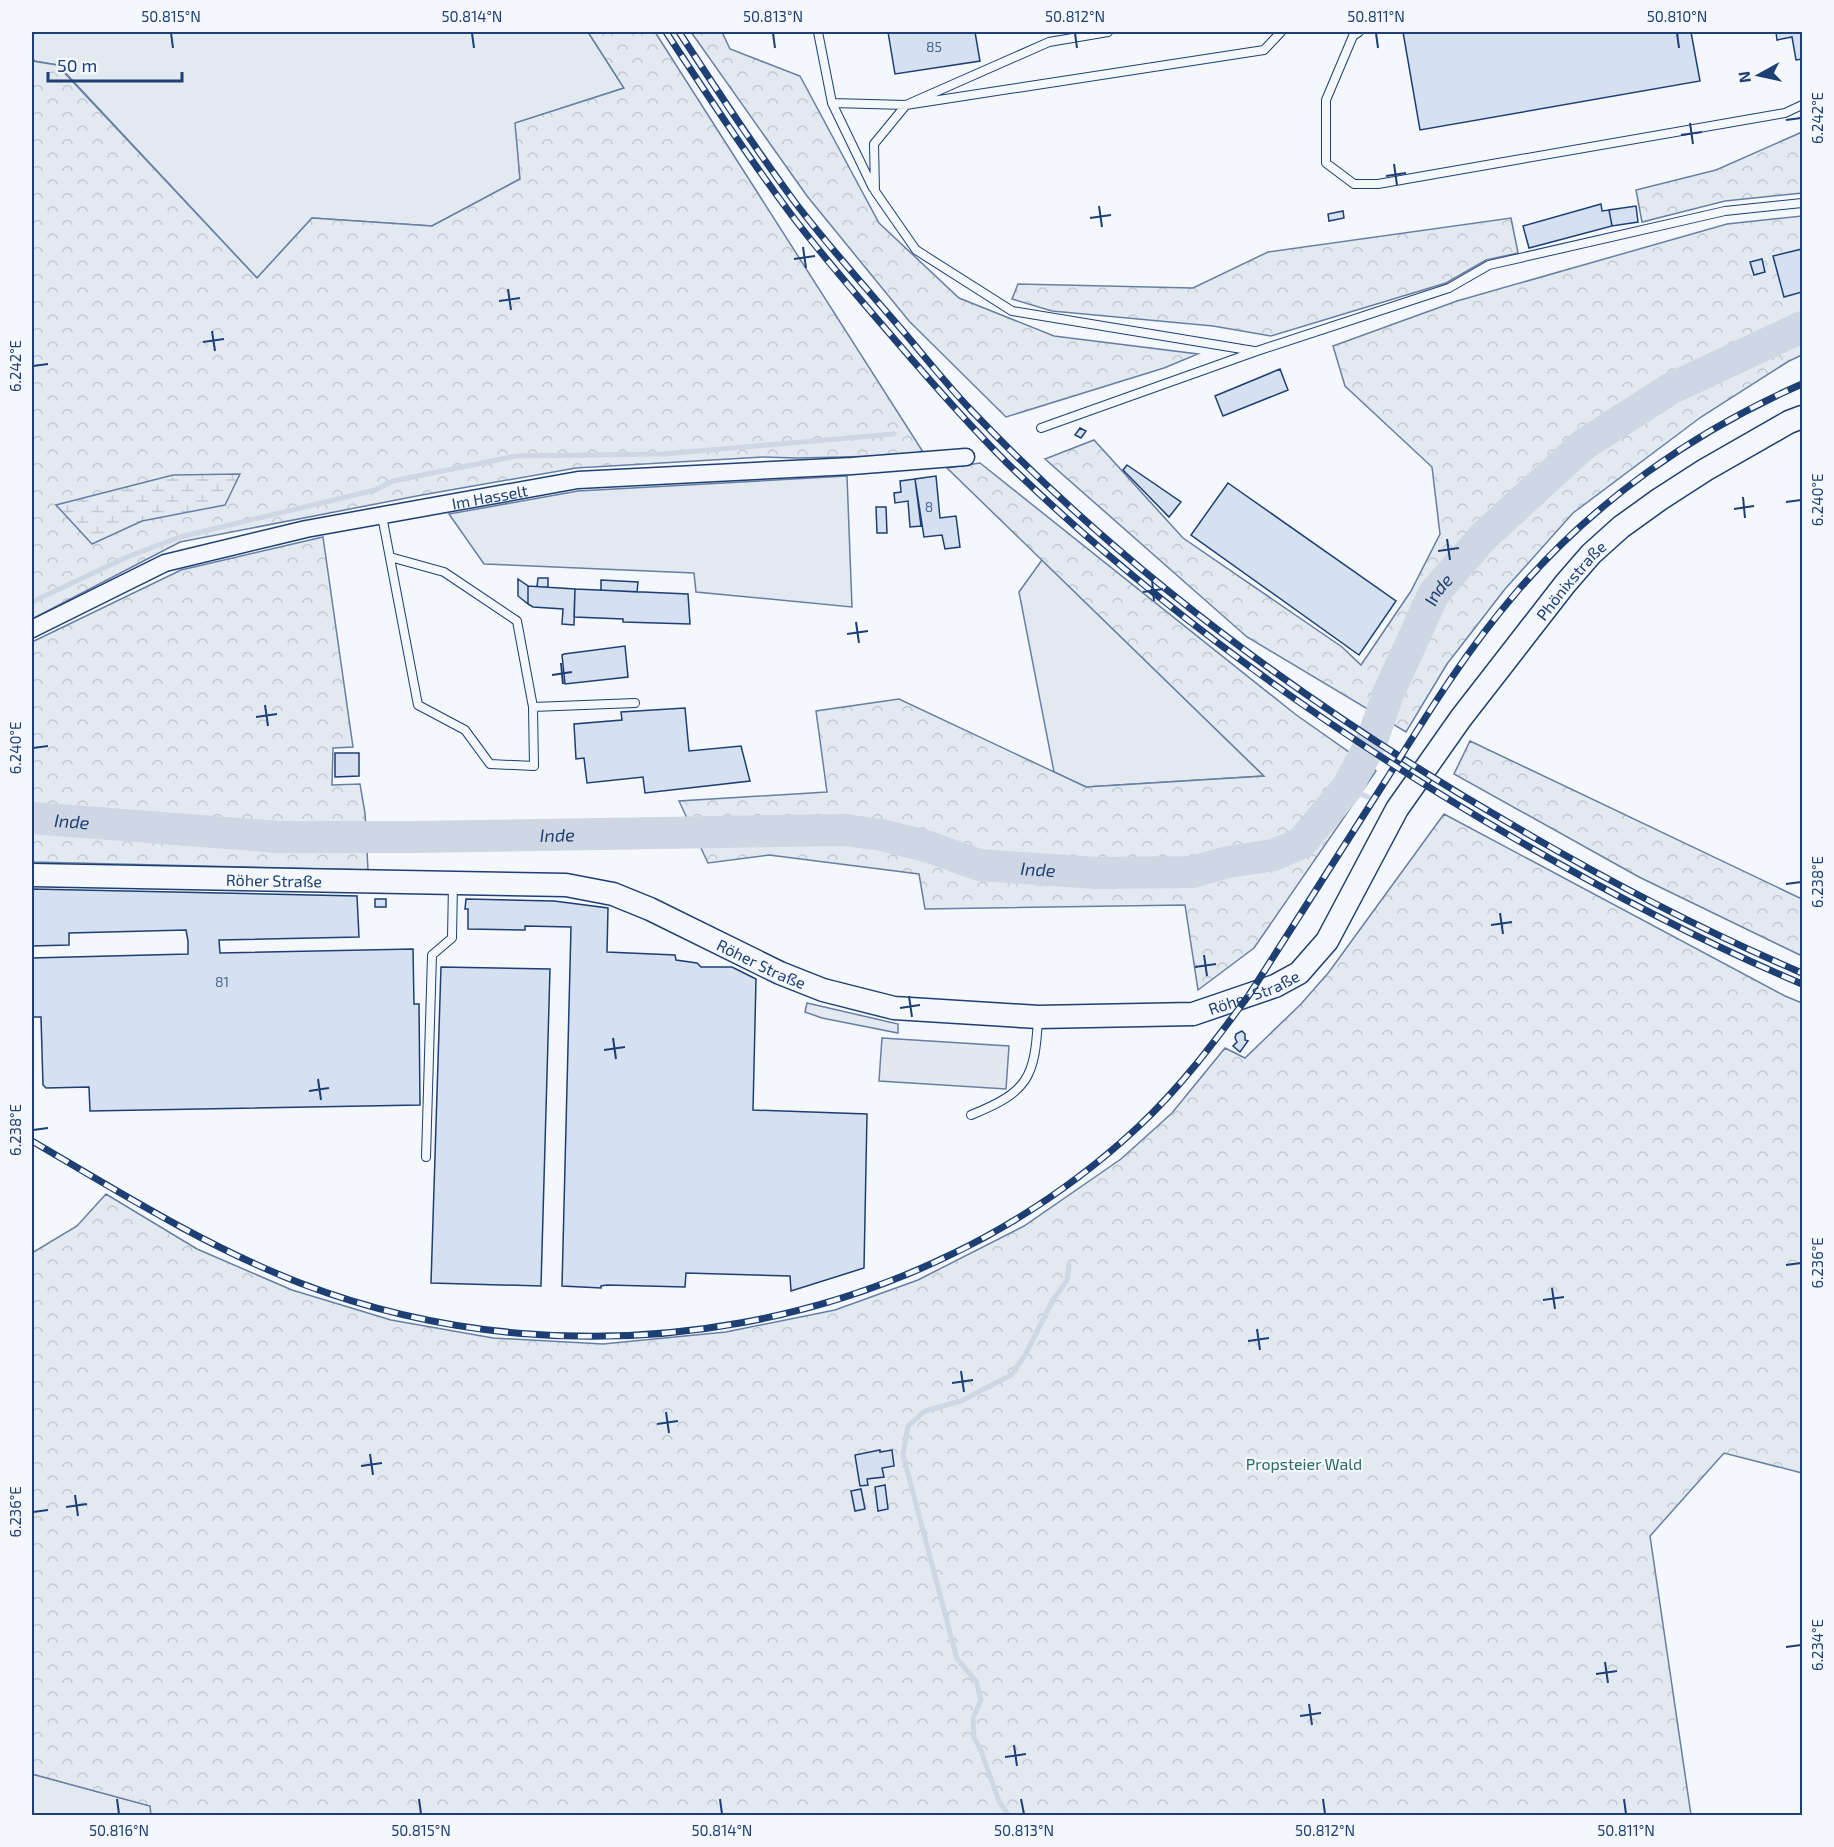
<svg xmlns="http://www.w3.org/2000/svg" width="1834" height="1847" font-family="'Exo 2',sans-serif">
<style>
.grass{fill:#e3e9f0;stroke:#687fa3;stroke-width:1.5}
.forest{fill:url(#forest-crowns);stroke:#687fa3;stroke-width:1.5}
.wetland{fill:url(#wetland-marsh);stroke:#687fa3;stroke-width:1.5}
.parking{fill:#e3e8f0;stroke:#687fa3;stroke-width:1.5}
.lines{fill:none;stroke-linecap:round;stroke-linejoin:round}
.stream{stroke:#cfd7e4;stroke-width:5}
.river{stroke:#cfd7e4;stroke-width:32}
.building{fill:#d5e0f0;stroke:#1d3f73;stroke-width:1.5}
.service-casing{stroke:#1d3f73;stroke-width:10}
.minor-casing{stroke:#1d3f73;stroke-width:19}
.secondary-casing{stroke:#1d3f73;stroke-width:25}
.service{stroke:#f4f7fb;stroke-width:8}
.minor{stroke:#f4f7fb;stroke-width:16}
.secondary{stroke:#f4f7fb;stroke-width:22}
.rail-casing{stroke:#1d3f73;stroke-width:7}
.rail{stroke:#f4f7fb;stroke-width:4.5;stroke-dasharray:14;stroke-linecap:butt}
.ticks{fill:none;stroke:#1d3f73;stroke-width:2}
.labels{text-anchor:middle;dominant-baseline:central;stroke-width:4.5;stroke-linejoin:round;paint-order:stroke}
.number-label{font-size:14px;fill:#4b6792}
.street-label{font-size:16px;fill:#1d3f73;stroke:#f4f7fb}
.park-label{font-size:16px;fill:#2c6c60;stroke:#f4f7fb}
.water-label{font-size:18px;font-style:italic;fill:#1d3f73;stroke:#f4f7fb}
.neatline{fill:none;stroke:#1d3f73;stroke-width:2}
.ticks-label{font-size:15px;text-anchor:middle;fill:#1d3f73}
</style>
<defs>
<pattern id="forest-crowns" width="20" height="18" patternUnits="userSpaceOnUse" patternTransform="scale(1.5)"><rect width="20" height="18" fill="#e3e9f0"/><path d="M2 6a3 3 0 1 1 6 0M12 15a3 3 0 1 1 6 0" fill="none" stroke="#c2c9d1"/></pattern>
<pattern id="wetland-marsh" width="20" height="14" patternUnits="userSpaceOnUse" patternTransform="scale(1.5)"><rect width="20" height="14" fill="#e3e9f0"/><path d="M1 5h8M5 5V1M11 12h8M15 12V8" fill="none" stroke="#c2c9d1"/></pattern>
</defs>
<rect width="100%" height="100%" fill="#f4f7fb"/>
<path class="grass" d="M32,32H588L624,88L516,123L520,179L432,226L312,218L257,278L58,65L34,61L32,52Z
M847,476L852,607L696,592L694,573L484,564L449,514L578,491Z
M1042,560L1264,776L1086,787L1054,772L1019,592Z
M807,1003L898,1024V1033L822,1018L805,1012Z
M32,1774L151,1806V1815H32Z"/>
<path class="forest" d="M588,32H655L925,455L797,458L763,457L576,468L422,495L180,542L32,619V61L57,65L257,278L312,218L432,226L520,179L515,123L624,88Z
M691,32H722L730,49L800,76L879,223L959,298L1054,336L1198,354L1164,368L1006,417L909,321L807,196Z
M1802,132V193L1725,201L1642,222L1636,190L1716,170Z
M1802,216V355L1789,361L1701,417L1573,513L1505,589L1447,664L1406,732L1247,637L1045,459L1094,440L1183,538L1342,647L1361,665L1411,591L1440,534L1432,467L1345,386L1333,346L1457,301L1727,224Z
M1511,218L1518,253L1486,260L1446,283L1271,336L1213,326L1052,311L1012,299L1018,284L1193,288L1268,252Z
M980,463L1295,714L1376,771L1254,948L1198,990L1185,905L925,909L919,874L769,855L708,863L679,801L827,792L816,711L899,699L1086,787L1264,776L947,468Z
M323,537L353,747L333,748L332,785L360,784L365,813L368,870L32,862V642L181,570Z
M1470,741L1802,899V956L1639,877L1454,774Z
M1444,814L1785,996L1802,1003V1473L1724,1453L1650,1536L1691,1815L151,1816L150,1806L32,1774V1253L77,1226L106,1194L197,1249L292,1290L391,1320L493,1338L603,1344L726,1332L835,1310L918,1280L1024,1226L1121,1159L1172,1113L1225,1048L1245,1058L1301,1004L1329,972Z"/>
<path class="wetland" d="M240,474L225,505L142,521L92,544L56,505L173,475Z"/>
<path class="parking" d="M882,1038L1009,1046L1006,1089L879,1081Z"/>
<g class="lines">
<path class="stream" d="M32,602L127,557L180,537L375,490L393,481L517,456L664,454L894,434
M1347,788L1368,797
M1041,869L1042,884
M1009,1816L999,1801L980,1748L974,1738L973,1718L981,1700L976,1681L957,1659L903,1455L908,1426L925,1411L961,1401L1011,1375L1025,1355L1053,1300L1067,1280L1069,1265"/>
<path class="river" id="s1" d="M32,818L279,837H414L845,830L882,835L929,847L979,865L1096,873L1192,872L1228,862L1274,855L1301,843L1347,788L1371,743L1388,694L1434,593L1484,536L1583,445L1670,389L1802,327"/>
</g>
<path class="building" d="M888,32H975L980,61L895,74Z
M1403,32H1691L1700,81L1420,130Z
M1776,32H1802V59L1796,60L1792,37L1777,40Z
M1601,204L1602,211L1609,210L1612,226L1529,248L1523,226Z
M1636,206L1638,222L1612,226L1609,210Z
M1343,211L1344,218L1329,221L1328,214Z
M1802,249V292L1784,297L1773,256Z
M1762,259L1765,272L1754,275L1750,262Z
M1280,369L1288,390L1223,416L1215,396Z
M1080,428L1086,431L1081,438L1075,435Z
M1127,465L1181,502L1169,517L1123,470Z
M936,476L940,518L956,516L960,547L945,549L942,535L924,537L915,479Z
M915,479L921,526L910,527L908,501L895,503L894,493L901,492L900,481Z
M1228,483L1396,601L1359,655L1191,535Z
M876,507H886L887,533H877Z
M538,578H548V587H537Z
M518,579L528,586V604L518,596Z
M601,580L638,582L637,592L601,590Z
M528,586L575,589L574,625L562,624L563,609L533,607L528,604Z
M575,589L688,594L690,624L623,622V619L574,617Z
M625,646L628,677L565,684L562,655L564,654Z
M685,708L689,751L741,746L750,781L645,793L643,777L587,783L584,758L576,759L574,724L622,720L621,712Z
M335,753H359V776L335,777Z
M32,889L357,896L359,937L219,940L220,953L413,949L414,1004H419L420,1105L90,1111L89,1087L46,1088L43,1085L41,1017H32V958L188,954V941L186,930L69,933V945L32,946Z
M375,899H386V907H375Z
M466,899L554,901L608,908L607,952L675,955L676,960L697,963L701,967H732L756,979L753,1110L867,1114L864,1268L791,1291L790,1276L686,1273L685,1287L607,1285L601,1286V1288L562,1286L571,927L525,926V930L468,929V909H465Z
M441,967L550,969L541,1286L431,1283Z
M1242,1031L1245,1034V1040L1248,1041L1240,1052L1233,1046L1237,1042L1235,1038L1236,1034Z
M880,1450V1452L892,1450L894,1466L882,1468L884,1477L867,1479L868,1485L860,1486L855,1455Z
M885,1485L888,1509L878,1511L875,1487Z
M861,1489L865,1509L855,1511L851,1491Z"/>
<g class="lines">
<defs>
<path id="service" d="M818,32L832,103L873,188
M1108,32L1049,42L906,105L874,144L875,191L916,250L1012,311L1254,351
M1359,32L1353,36L1326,100V163L1354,184H1378L1785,113L1802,105
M832,103L906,105L1264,50L1281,32
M1041,428L1257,351L1449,288L1489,265L1725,211L1802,203
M382,516L418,705L465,730L490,764L534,766L533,707L635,703
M390,557L444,572L517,621L533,707
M971,1115C1028,1092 1035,1078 1038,1018
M426,1157L432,955L452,938L453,883"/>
<g id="minor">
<path id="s2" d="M32,629L165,563L306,529L578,480L852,466L966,457"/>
</g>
<g id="secondary">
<path id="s3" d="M32,875L566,885L613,894L650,909L780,973L823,990L894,1008L1038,1017L1193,1014L1275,986L1299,973L1327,941L1397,809L1461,718L1565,584L1591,554L1621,527L1660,499L1705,470L1789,422L1802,417"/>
</g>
</defs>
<use href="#service" class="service-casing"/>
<use href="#minor" class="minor-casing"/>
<use href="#secondary" class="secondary-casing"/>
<use href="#service" class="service"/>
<use href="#minor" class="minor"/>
<use href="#secondary" class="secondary"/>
<defs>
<path id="rail" d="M666,32C706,93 746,154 790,213C823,257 860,299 896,341C932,383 969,425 1008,464C1161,612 1335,735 1519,841C1611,894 1705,943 1802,984
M679,32C717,90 755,149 797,205C830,248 867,289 903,331C925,357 947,385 971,410C1129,576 1318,713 1516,827C1608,881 1704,931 1802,973
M32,1141C119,1192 205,1246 300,1283C581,1391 917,1333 1138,1127C1181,1087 1215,1041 1249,995C1295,923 1340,852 1386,780C1426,716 1466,651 1515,594C1593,502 1693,432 1802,384"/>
</defs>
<use href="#rail" class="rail-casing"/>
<use href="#rail" class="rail"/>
</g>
<path class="ticks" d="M171,33L173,48M472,33L474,48M773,33L775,48M1075,33L1077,48M1376,33L1378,48M1677,33L1679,48M1786,120L1801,118M1690,123L1693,144M1681,135L1702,132M1394,164L1397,185M1386,176L1406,173M1099,206L1102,227M1090,218L1111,215M803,247L806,268M794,259L815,256M508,289L511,310M499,301L520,298M212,331L215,351M203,342L224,339M33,366L48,364M1743,497L1745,518M1786,502L1801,500M1734,509L1754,506M1447,539L1450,560M1438,551L1459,548M1152,580L1154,601M1143,592L1163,589M856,622L859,643M847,634L868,631M561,663L563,684M552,675L572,672M265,705L268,726M256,717L277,714M33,748L48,746M1786,884L1801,882M1500,913L1503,934M1491,925L1512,922M1204,955L1207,976M1195,967L1216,964M909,996L912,1017M900,1008L920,1005M613,1038L616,1059M604,1050L625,1047M318,1079L321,1100M309,1091L329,1088M33,1130L48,1128M1786,1265L1801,1263M1552,1288L1555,1309M1543,1300L1564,1297M1257,1329L1260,1350M1248,1341L1269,1338M961,1371L964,1392M952,1383L973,1380M666,1412L669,1433M657,1424L678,1421M370,1454L373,1475M361,1466L382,1463M75,1495L78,1516M66,1507L87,1504M33,1512L48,1510M1786,1647L1801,1645M1605,1662L1608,1683M1596,1674L1617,1671M1309,1704L1312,1725M1300,1716L1321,1713M1014,1745L1017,1766M1005,1757L1026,1754M117,1799L119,1814M419,1799L421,1814M720,1799L722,1814M1021,1799L1024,1814M1323,1799L1325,1814M1624,1799L1626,1814"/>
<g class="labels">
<g class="number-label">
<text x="934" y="46">85</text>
<text x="929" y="506">8</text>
<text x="222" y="981">81</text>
</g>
<g class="street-label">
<text stroke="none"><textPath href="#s2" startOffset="480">Im Hasselt</textPath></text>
<text stroke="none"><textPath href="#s3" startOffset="1779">Phönixstraße</textPath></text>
<text stroke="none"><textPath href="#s3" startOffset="242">Röher Straße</textPath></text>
<text stroke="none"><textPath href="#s3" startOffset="746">Röher Straße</textPath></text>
<text stroke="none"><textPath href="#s3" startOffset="1250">Röher Straße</textPath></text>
</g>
<g class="park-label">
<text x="1304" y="1463">Propsteier Wald</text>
</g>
<g class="water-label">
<text stroke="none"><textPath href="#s1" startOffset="1570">Inde</textPath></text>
<text stroke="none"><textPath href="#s1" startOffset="40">Inde</textPath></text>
<text stroke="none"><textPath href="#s1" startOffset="526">Inde</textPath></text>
<text stroke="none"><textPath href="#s1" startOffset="1012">Inde</textPath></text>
</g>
</g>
<rect width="1834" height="1847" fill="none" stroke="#f4f7fb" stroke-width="66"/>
<g transform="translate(1759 75) rotate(262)" stroke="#f4f7fb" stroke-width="4.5" paint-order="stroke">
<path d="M0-4.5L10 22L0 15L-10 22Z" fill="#1d3f73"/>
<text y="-9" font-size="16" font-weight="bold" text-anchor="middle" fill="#1d3f73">N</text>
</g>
<path d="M48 72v9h134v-9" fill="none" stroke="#1d3f73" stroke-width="3"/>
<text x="57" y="72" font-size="18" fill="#1d3f73" stroke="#f4f7fb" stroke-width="4.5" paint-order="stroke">50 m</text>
<rect x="33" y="33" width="1768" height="1781" class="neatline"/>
<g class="ticks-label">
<text x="171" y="22">50.815°N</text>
<text x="472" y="22">50.814°N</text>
<text x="773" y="22">50.813°N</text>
<text x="1075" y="22">50.812°N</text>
<text x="1376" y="22">50.811°N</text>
<text x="1677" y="22">50.810°N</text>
<text transform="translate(1818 118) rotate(-90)" y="5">6.242°E</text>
<text transform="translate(16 366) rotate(-90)" y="5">6.242°E</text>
<text transform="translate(1818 500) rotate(-90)" y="5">6.240°E</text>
<text transform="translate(16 748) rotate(-90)" y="5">6.240°E</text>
<text transform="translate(1818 882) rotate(-90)" y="5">6.238°E</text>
<text transform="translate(16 1130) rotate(-90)" y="5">6.238°E</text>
<text transform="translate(1818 1263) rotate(-90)" y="5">6.236°E</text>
<text transform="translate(16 1512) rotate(-90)" y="5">6.236°E</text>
<text transform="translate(1818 1645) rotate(-90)" y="5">6.234°E</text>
<text x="119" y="1836">50.816°N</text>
<text x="421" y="1836">50.815°N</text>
<text x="722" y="1836">50.814°N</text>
<text x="1024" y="1836">50.813°N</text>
<text x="1325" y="1836">50.812°N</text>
<text x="1626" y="1836">50.811°N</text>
</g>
</svg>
